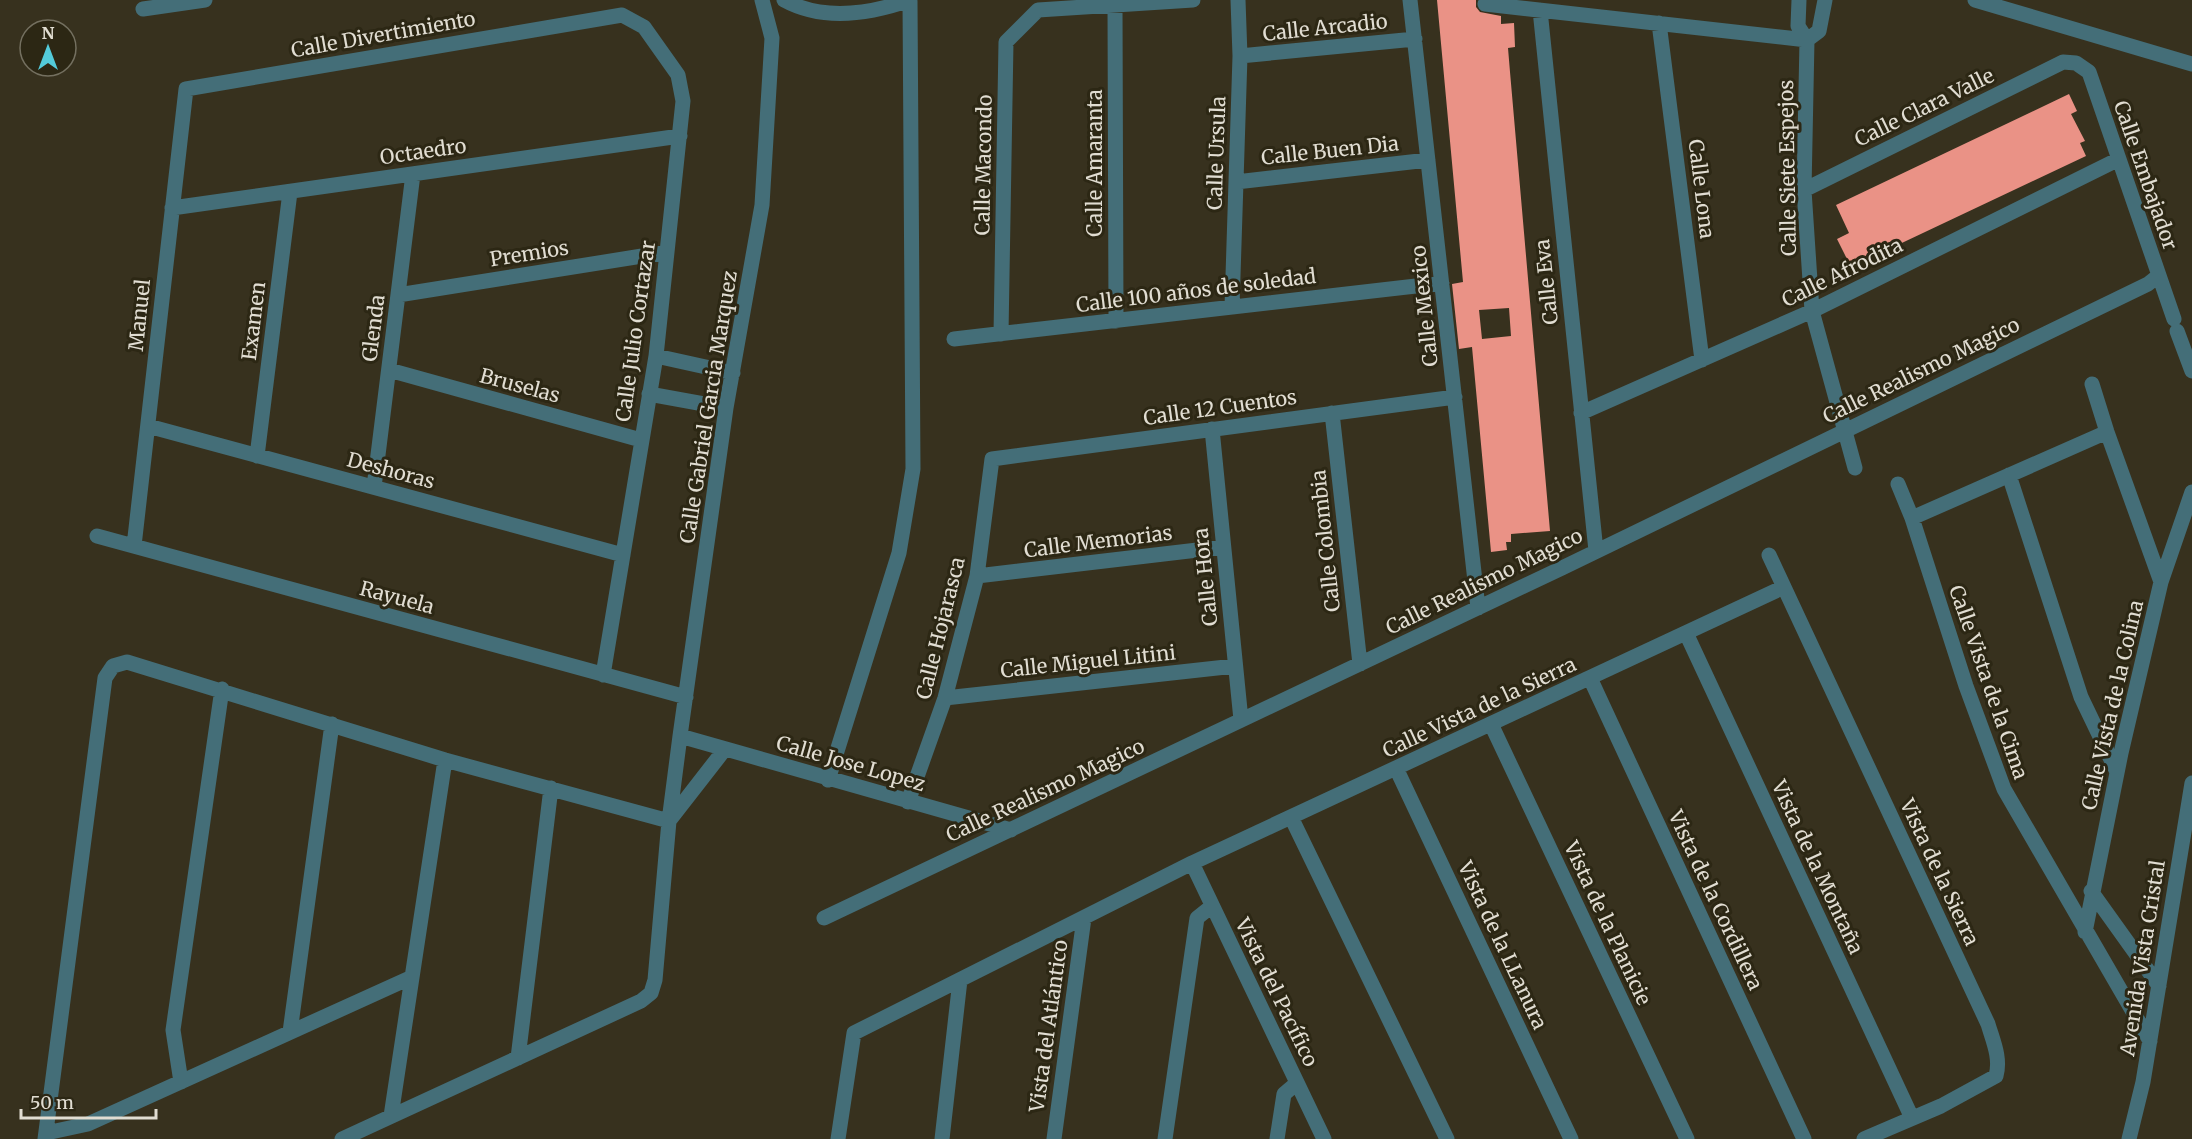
<svg xmlns="http://www.w3.org/2000/svg" width="2192" height="1139" font-family="Merriweather,serif">
<style>
.building{fill:#ea9286;fill-rule:evenodd}
.lines{fill:none;stroke-linecap:round;stroke-linejoin:round}
.minor{stroke:#446e78;stroke-width:15}
.labels{text-anchor:middle;dominant-baseline:central;stroke-width:6;stroke-linejoin:round;paint-order:stroke}
.street-label{font-size:20px;fill:#e1ddd2;stroke:#2c2714}
</style>
<rect width="100%" height="100%" fill="#37311e"/>
<path class="building" d="M1437,0H1476V7L1480,12L1501,16V24L1514,23L1515,47L1508,48L1510,72L1550,531L1511,534V542H1506L1507,550L1491,552L1472,347L1459,349L1452,284L1463,282ZM1509,308L1511,336L1482,339L1479,310Z
M2069,94L2077,111L2071,114L2085,141L2080,143L2086,156L1851,267L1837,239L1849,233L1836,205Z"/>
<g class="lines">
<path class="minor" d="M784,0C824,22 870,14 910,0
M1410,0L1478,608
M1799,0L1798,26L1807,40L1804,190L1812,311L1855,468
M1975,0L2192,64
M1485,4L1807,40
M1115,6L1116,321
M143,9L205,0
M1540,10L1596,551
M1659,23L1702,360
M1807,40L1819,31L1825,0
M1240,56L1415,39
M1236,182L1428,160
M1804,190L2063,62L2076,63L2089,72L2174,319
M172,208L680,136
M398,295L667,252
M1232,307L1240,56L1238,0
M2177,331L2192,371
M1001,334L1006,42L1038,10L1193,0
M954,339L1442,283
M656,356L733,373
M389,370L641,440
M2092,384L2107,432L2161,582
M649,394L726,408
M1332,413L1360,664
M1581,413L1812,311L2117,160
M148,426L623,555
M1212,429L1241,720
M257,456L290,192
M2009,475L2081,697L2117,772
M1898,484L1912,518L1966,686L2004,789L2150,1041
M374,487L413,174
M1912,518L2107,432
M97,536L686,697
M134,546L186,89L622,15L644,27L678,75L683,101L656,356L603,675
M1769,555L1988,1024C1993,1041 2001,1058 1996,1076L1941,1106L1864,1139
M977,576L1223,547
M1686,633L1912,1118
M1590,678L1804,1139
M945,698L1235,666
M1491,724L1687,1139
M680,736L1011,830
M1396,768L1571,1139
M828,780L899,553L913,469L910,0
M908,802L945,698L977,576L992,459L1455,397
M1291,817L1447,1139
M669,821L725,749
M1192,863L1324,1139
M2091,891L2159,986
M824,918L1562,568L2148,284L2158,276
M2085,932L2121,753L2161,582L2192,492
M290,1032L332,724
M518,1058L551,788
M181,1082L173,1030L222,689
M391,1116L445,760
M46,1133L88,1124L412,977
M45,1139L105,678L113,666L127,662L445,760L669,821
M342,1139L641,1001L651,993L655,980L669,821L680,736L726,408L762,205L772,38L762,0
M838,1139L854,1033L1192,863L1784,587
M942,1139L960,980
M1054,1139L1084,918
M1165,1139L1197,918L1212,906
M1277,1139L1284,1094L1297,1083
M2129,1139L2143,1082L2192,783"/>
</g>
<g class="labels">
<g class="street-label">
<text transform="translate(1325 27) rotate(-6)">Calle Arcadio</text>
<text transform="translate(383 34) rotate(-10)">Calle Divertimiento</text>
<text transform="translate(1924 107) rotate(-26)">Calle Clara Valle</text>
<text transform="translate(1330 150) rotate(-6)">Calle Buen Dia</text>
<text transform="translate(423 151) rotate(-8)">Octaedro</text>
<text transform="translate(1216 153) rotate(-88)">Calle Ursula</text>
<text transform="translate(1094 163) rotate(-90)">Calle Amaranta</text>
<text transform="translate(983 165) rotate(-89)">Calle Macondo</text>
<text transform="translate(1787 168) rotate(-91)">Calle Siete Espejos</text>
<text transform="translate(2146 175) rotate(71)">Calle Embajador</text>
<text transform="translate(1702 189) rotate(83)">Calle Lona</text>
<text transform="translate(529 253) rotate(-9)">Premios</text>
<text transform="translate(1842 272) rotate(-26)">Calle Afrodita</text>
<text transform="translate(1546 282) rotate(-96)">Calle Eva</text>
<text transform="translate(1196 290) rotate(-7)">Calle 100 años de soledad</text>
<text transform="translate(1424 306) rotate(-96)">Calle Mexico</text>
<text transform="translate(139 315) rotate(-84)">Manuel</text>
<text transform="translate(253 321) rotate(-83)">Examen</text>
<text transform="translate(373 328) rotate(-83)">Glenda</text>
<text transform="translate(635 331) rotate(-82)">Calle Julio Cortazar</text>
<text transform="translate(1921 370) rotate(-26)">Calle Realismo Magico</text>
<text transform="translate(520 385) rotate(15)">Bruselas</text>
<text transform="translate(708 407) rotate(-81)">Calle Gabriel Garcia Marquez</text>
<text transform="translate(1220 407) rotate(-8)">Calle 12 Cuentos</text>
<text transform="translate(391 470) rotate(15)">Deshoras</text>
<text transform="translate(1098 541) rotate(-7)">Calle Memorias</text>
<text transform="translate(1325 541) rotate(-96)">Calle Colombia</text>
<text transform="translate(1205 577) rotate(-96)">Calle Hora</text>
<text transform="translate(1484 581) rotate(-26)">Calle Realismo Magico</text>
<text transform="translate(397 597) rotate(15)">Rayuela</text>
<text transform="translate(940 628) rotate(-76)">Calle Hojarasca</text>
<text transform="translate(1088 661) rotate(-6)">Calle Miguel Litini</text>
<text transform="translate(1989 682) rotate(71)">Calle Vista de la Cima</text>
<text transform="translate(2112 705) rotate(-77)">Calle Vista de la Colina</text>
<text transform="translate(1479 707) rotate(-25)">Calle Vista de la Sierra</text>
<text transform="translate(851 763) rotate(16)">Calle Jose Lopez</text>
<text transform="translate(1045 790) rotate(-25)">Calle Realismo Magico</text>
<text transform="translate(1818 867) rotate(65)">Vista de la Montaña</text>
<text transform="translate(1940 872) rotate(65)">Vista de la Sierra</text>
<text transform="translate(1716 900) rotate(65)">Vista de la Cordillera</text>
<text transform="translate(1608 923) rotate(65)">Vista de la Planicie</text>
<text transform="translate(1503 945) rotate(65)">Vista de la LLanura</text>
<text transform="translate(2142 958) rotate(-81)">Avenida Vista Cristal</text>
<text transform="translate(1277 992) rotate(64)">Vista del Pacífico</text>
<text transform="translate(1048 1026) rotate(-82)">Vista del Atlántico</text>
</g>
</g>
<g transform="translate(48 48)"><circle r="28" fill="#2c2714" stroke="#747060" stroke-width="1.5"/>
<path d="M0-4.5L10 22L0 15L-10 22Z" fill="#53cbda"/>
<text y="-9" font-size="16" font-weight="bold" text-anchor="middle" fill="#e1ddd2">N</text>
</g>
<path d="M21 1109v9h135v-9" fill="none" stroke="#e1ddd2" stroke-width="3"/>
<text x="30" y="1109" font-size="18" fill="#e1ddd2" stroke="#2c2714" stroke-width="4.5" paint-order="stroke">50 m</text>
</svg>
